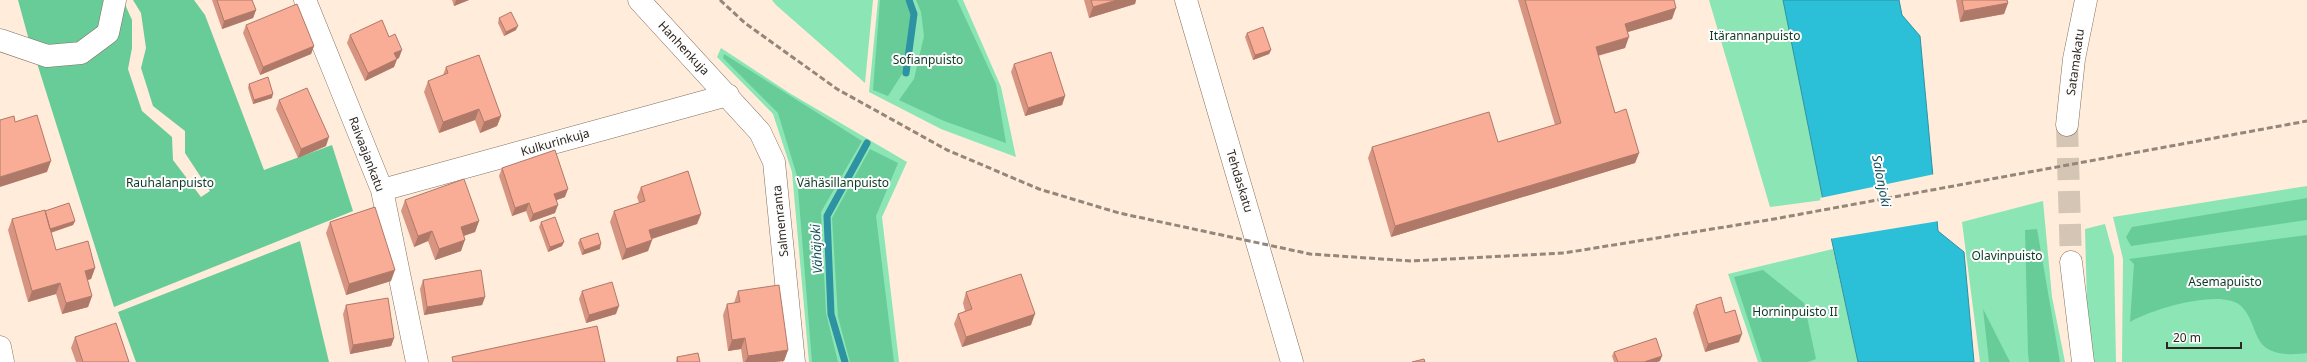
<svg xmlns="http://www.w3.org/2000/svg" width="2307" height="362" font-family="'Noto Sans',sans-serif">
<style>
.green{fill:#8be5b4}
.forest{fill:#68cc98}
.water{fill:#2cc0d8;stroke:#2d92a1}
.pier{fill:#ffecda}
.lines{fill:none;stroke-linecap:round;stroke-linejoin:round}
.stream{stroke:#2d92a1;stroke-width:7}
.minor-tunnel{stroke:#d5c5b5;stroke-width:22;stroke-dasharray:22 11;stroke-linecap:butt}
.minor-casing{stroke:#817061;stroke-width:23}
.minor{stroke:#fff;stroke-width:22}
.rail{stroke:#93867a;stroke-width:3;stroke-dasharray:6 3;stroke-linecap:butt}
.wall{fill:#d79581}
.shaded-wall{fill:#af7969}
.building{fill:#faad96;stroke:#af7969}
.labels{text-anchor:middle;dominant-baseline:central;stroke-width:4;stroke-linejoin:round;paint-order:stroke}
.park-label{font-size:12px;fill:#0d3924;stroke:#fdfdfd}
.street-label{font-size:12px;fill:#2e2721;stroke:#fdfdfd}
.water-label{font-size:13px;font-style:italic;fill:#19535d;stroke:#fdfdfd}
</style>
<rect width="100%" height="100%" fill="#ffecda"/>
<path class="green" d="M772,0H873L865,83L776,5Z
M878,0H963L1001,87L1016,157L941,129L869,92Z
M1709,0H1783L1823,200L1770,207Z
M721,48L791,94L907,162L882,217L899,362H809L792,172L773,114L717,57Z
M2307,186V362H2122L2123,259L2113,217Z
M2043,201L2052,297L2065,362H1980L1962,222Z
M2105,224L2114,257L2116,362H2094L2087,303L2085,229Z
M1833,249L1858,362H1758L1728,274Z"/>
<path class="forest" d="M18,0H113L104,31L79,50L30,44Z
M123,0L132,20V48L128,69L142,111L172,137L173,160L201,197L210,191L185,153V131L153,106L141,68L146,48L141,13L133,0H194L205,15L264,170L332,145L353,211L114,307L36,60L82,59Z
M880,0H905L911,14L904,71L888,96L873,90Z
M916,0H957L996,84L1006,143L944,121L899,100L914,79L924,36L921,12Z
M724,54L862,141L821,212L826,313L838,362H812L797,176L778,113L723,58Z
M870,149L898,163L876,216L894,362H850L838,317L832,218Z
M2307,198V220L2131,246L2126,237L2132,227Z
M2037,229L2060,362H2029L2028,353L2025,230Z
M2307,235V353C2293,355 2271,356 2261,343C2254,333 2252,318 2243,308C2225,286 2150,310 2130,322L2134,264L2129,259Z
M300,241L329,362H136L118,312Z
M1763,270L1804,303L1816,359L1808,362H1762L1734,277Z
M1983,309L2010,362H1989Z"/>
<path class="water" d="M1783,0H1899L1902,15L1920,36L1938,231L1964,252L1974,362H1858L1823,200Z"/>
<path class="pier" d="M1935,174L1939,221L1829,239L1820,198Z"/>
<g class="lines">
<path class="stream" d="M906,73L914,14L909,0
M845,362L831,314L827,216L867,143"/>
<path class="minor-tunnel" d="M2067,125L2071,262"/>
<defs>
<path id="minor" d="M305,0L382,190L417,362
M639,0L760,132L774,162L794,362
M1186,0L1292,362
M0,40L47,56L81,53L108,33L115,0
M2067,125L2074,59L2086,0
M382,190L728,95
M2071,262L2083,362
M0,347L3,362"/>
</defs>
<use href="#minor" class="minor-casing"/>
<use href="#minor" class="minor"/>
<path class="rail" d="M720,0L745,23L837,89L947,150L1039,189L1119,213L1310,254L1411,261L1564,253L1774,219L2307,121"/>
</g>
<path class="wall" d="M212,0H252L256,10L253,18L222,29Z
M452,0H469L454,6Z
M1084,0H1136L1135,4L1089,18Z
M1518,0H1674L1672,19L1628,32L1625,48L1598,56L1615,113L1639,153L1635,163L1391,237L1368,158L1372,147L1498,142L1555,125Z
M1956,0H2007L2008,3L2004,14L1960,22Z
M499,18L516,30L504,36L498,23Z
M246,25L314,46L311,54L260,75L243,33Z
M1247,33L1271,50L1269,54L1253,60L1245,37Z
M350,35L389,37L399,58L397,59L394,67L365,81L347,43Z
M1014,64L1065,96L1062,105L1025,116L1011,72Z
M446,67L501,116L497,126L480,133L475,120L439,133L424,92L428,81L443,75Z
M249,84L272,98L253,104L248,88Z
M279,100L326,146L298,158L276,109Z
M502,168L565,197L557,200L555,213L530,222L526,211L512,216L499,176Z
M641,187L701,214L697,224L652,239V240L648,251L622,260L610,222L614,211L639,203L637,197Z
M405,200L479,221L475,232L464,236L461,251L435,260L428,241L414,247L401,211Z
M45,211L75,221L73,225L51,233L56,250L95,268L91,279L87,280L92,296L88,307L62,314L56,294L28,302L8,230L12,219Z
M330,222L391,281L346,295L326,233Z
M541,222L562,246L548,252L539,227Z
M580,239L600,249L582,255L578,243Z
M423,280L485,297L482,305L424,315L420,289Z
M582,291L616,314L586,323L579,299Z
M738,291L788,350L784,361L774,362H743L741,349L728,351L723,315L727,304L734,303Z
M966,292L1031,325L962,347L954,324L958,314L965,311L963,303Z
M346,305L394,338L391,346L350,354L343,314Z
M1696,305L1725,313L1739,342L1705,352L1693,313Z
M75,337L129,362H76L71,348Z
M1614,352L1660,361L1657,362H1614L1612,356Z
M677,357L700,362H676Z"/>
<path class="shaded-wall" d="M456,0H469L454,6Z
M1117,0H1136L1135,4L1089,18L1093,7Z
M2008,3L2004,14L1960,22L1964,11Z
M1676,8L1672,19L1621,34L1625,24Z
M256,10L253,18L222,29L224,21Z
M518,26L516,30L504,36L506,32Z
M1629,37L1625,48L1592,57L1596,47Z
M314,46L311,54L260,75L263,67Z
M402,50L399,58L391,62L394,53Z
M1271,50L1269,54L1253,60L1255,55Z
M397,59L394,67L365,81L368,73Z
M273,94L272,98L253,104L254,100Z
M1065,96L1062,105L1025,116L1028,108Z
M479,109L475,120L439,133L443,122Z
M501,116L497,126L480,133L484,122Z
M329,137L326,146L298,158L301,149Z
M1639,153L1635,163L1391,237L1395,226Z
M51,161L47,172L0,187V177Z
M568,189L565,197L551,202L554,194Z
M529,203L526,211L512,216L515,208Z
M558,205L555,213L530,222L533,214Z
M701,214L697,224L645,241L649,230Z
M75,221L73,225L49,233L50,229Z
M479,221L475,232L457,238L461,227Z
M432,231L428,241L414,247L418,236Z
M465,240L461,251L435,260L439,249Z
M652,240L648,251L622,260L626,249Z
M564,242L562,246L548,252L550,247Z
M601,244L600,249L582,255L584,250Z
M95,268L91,279L81,282L85,271Z
M395,270L391,281L346,295L349,284Z
M60,283L56,294L28,302L32,291Z
M92,296L88,307L62,314L66,303Z
M485,297L482,305L424,315L427,307Z
M619,306L616,314L586,323L589,315Z
M1035,314L1031,325L962,347L966,337Z
M1742,334L1739,342L1705,352L1708,344Z
M394,338L391,346L350,354L353,345Z
M745,338L741,349L728,351L732,340Z
M788,350L784,361L774,362H745L748,356Z
M1662,356L1660,361L1657,362H1644Z"/>
<path class="building" d="M217,0H252L256,10L224,21Z
M1091,0H1117L1093,7Z
M1525,0H1674L1676,8L1625,24L1629,37L1596,47L1615,113L1626,109L1639,153L1395,226L1372,147L1489,112L1498,142L1561,123Z
M1962,0H2007L2008,3L1964,11Z
M297,4L314,46L263,67L246,25Z
M511,12L518,26L506,32L499,18Z
M382,20L389,37L395,34L402,50L394,53L397,59L368,73L350,35Z
M1263,27L1271,50L1255,55L1247,33Z
M1051,52L1065,96L1028,108L1014,64Z
M479,55L501,116L484,122L479,109L443,122L428,81L448,73L446,67Z
M268,77L273,94L254,100L249,84Z
M307,88L329,137L301,149L279,100Z
M37,115L51,161L0,177V120L14,116L15,122Z
M555,150L568,189L554,194L558,205L533,214L529,203L515,208L502,168Z
M688,171L701,214L649,230L652,240L626,249L614,211L645,201L641,187Z
M464,179L479,221L461,227L465,240L439,249L432,231L418,236L405,200Z
M69,203L75,221L50,229L45,211Z
M375,207L395,270L349,284L330,222Z
M45,210L56,250L88,241L95,268L85,271L92,296L66,303L60,283L32,291L12,219Z
M555,217L564,242L550,247L541,222Z
M598,233L601,244L584,250L580,239Z
M481,270L485,297L427,307L423,280Z
M1021,274L1035,314L966,337L958,314L972,309L966,292Z
M612,282L619,306L589,315L582,291Z
M779,285L788,350L748,356L745,338L732,340L727,304L740,302L738,291Z
M1721,297L1725,313L1735,310L1742,334L1708,344L1696,305Z
M388,298L394,338L353,345L346,305Z
M116,323L129,362H83L75,337Z
M597,326L605,362H453L452,357Z
M1656,338L1662,356L1644,362H1618L1614,352Z
M698,353L700,362H678L677,357Z
M1424,359L1425,362H1412Z"/>
<g class="labels">
<g class="park-label">
<text x="1755" y="35">Itärannanpuisto</text>
<text x="928" y="59">Sofianpuisto</text>
<text x="170" y="182">Rauhalanpuisto</text>
<text x="843" y="182">Vähäsillanpuisto</text>
<text x="2007" y="255">Olavinpuisto</text>
<text x="2225" y="281">Asemapuisto</text>
<text x="1795" y="311">Horninpuisto II</text>
</g>
<g class="street-label">
<text transform="translate(684 48) rotate(47)">Hanhenkuja</text>
<text transform="translate(2075 62) rotate(-82)">Satamakatu</text>
<text transform="translate(555 142) rotate(-16)">Kulkurinkuja</text>
<text transform="translate(367 154) rotate(69)">Raivaajankatu</text>
<text transform="translate(1240 181) rotate(73)">Tehdaskatu</text>
<text transform="translate(780 221) rotate(-96)">Salmenranta</text>
</g>
<g class="water-label">
<text transform="translate(1882 181) rotate(79)">Salonjoki</text>
<text transform="translate(816 249) rotate(-93)">Vähäjoki</text>
</g>
</g>
<path d="M2167 342v6h74v-6" fill="none" stroke="#2e2721" stroke-width="2"/>
<text x="2173" y="342" font-size="12" fill="#2e2721" stroke="#fdfdfd" stroke-width="3" paint-order="stroke">20 m</text>
</svg>
